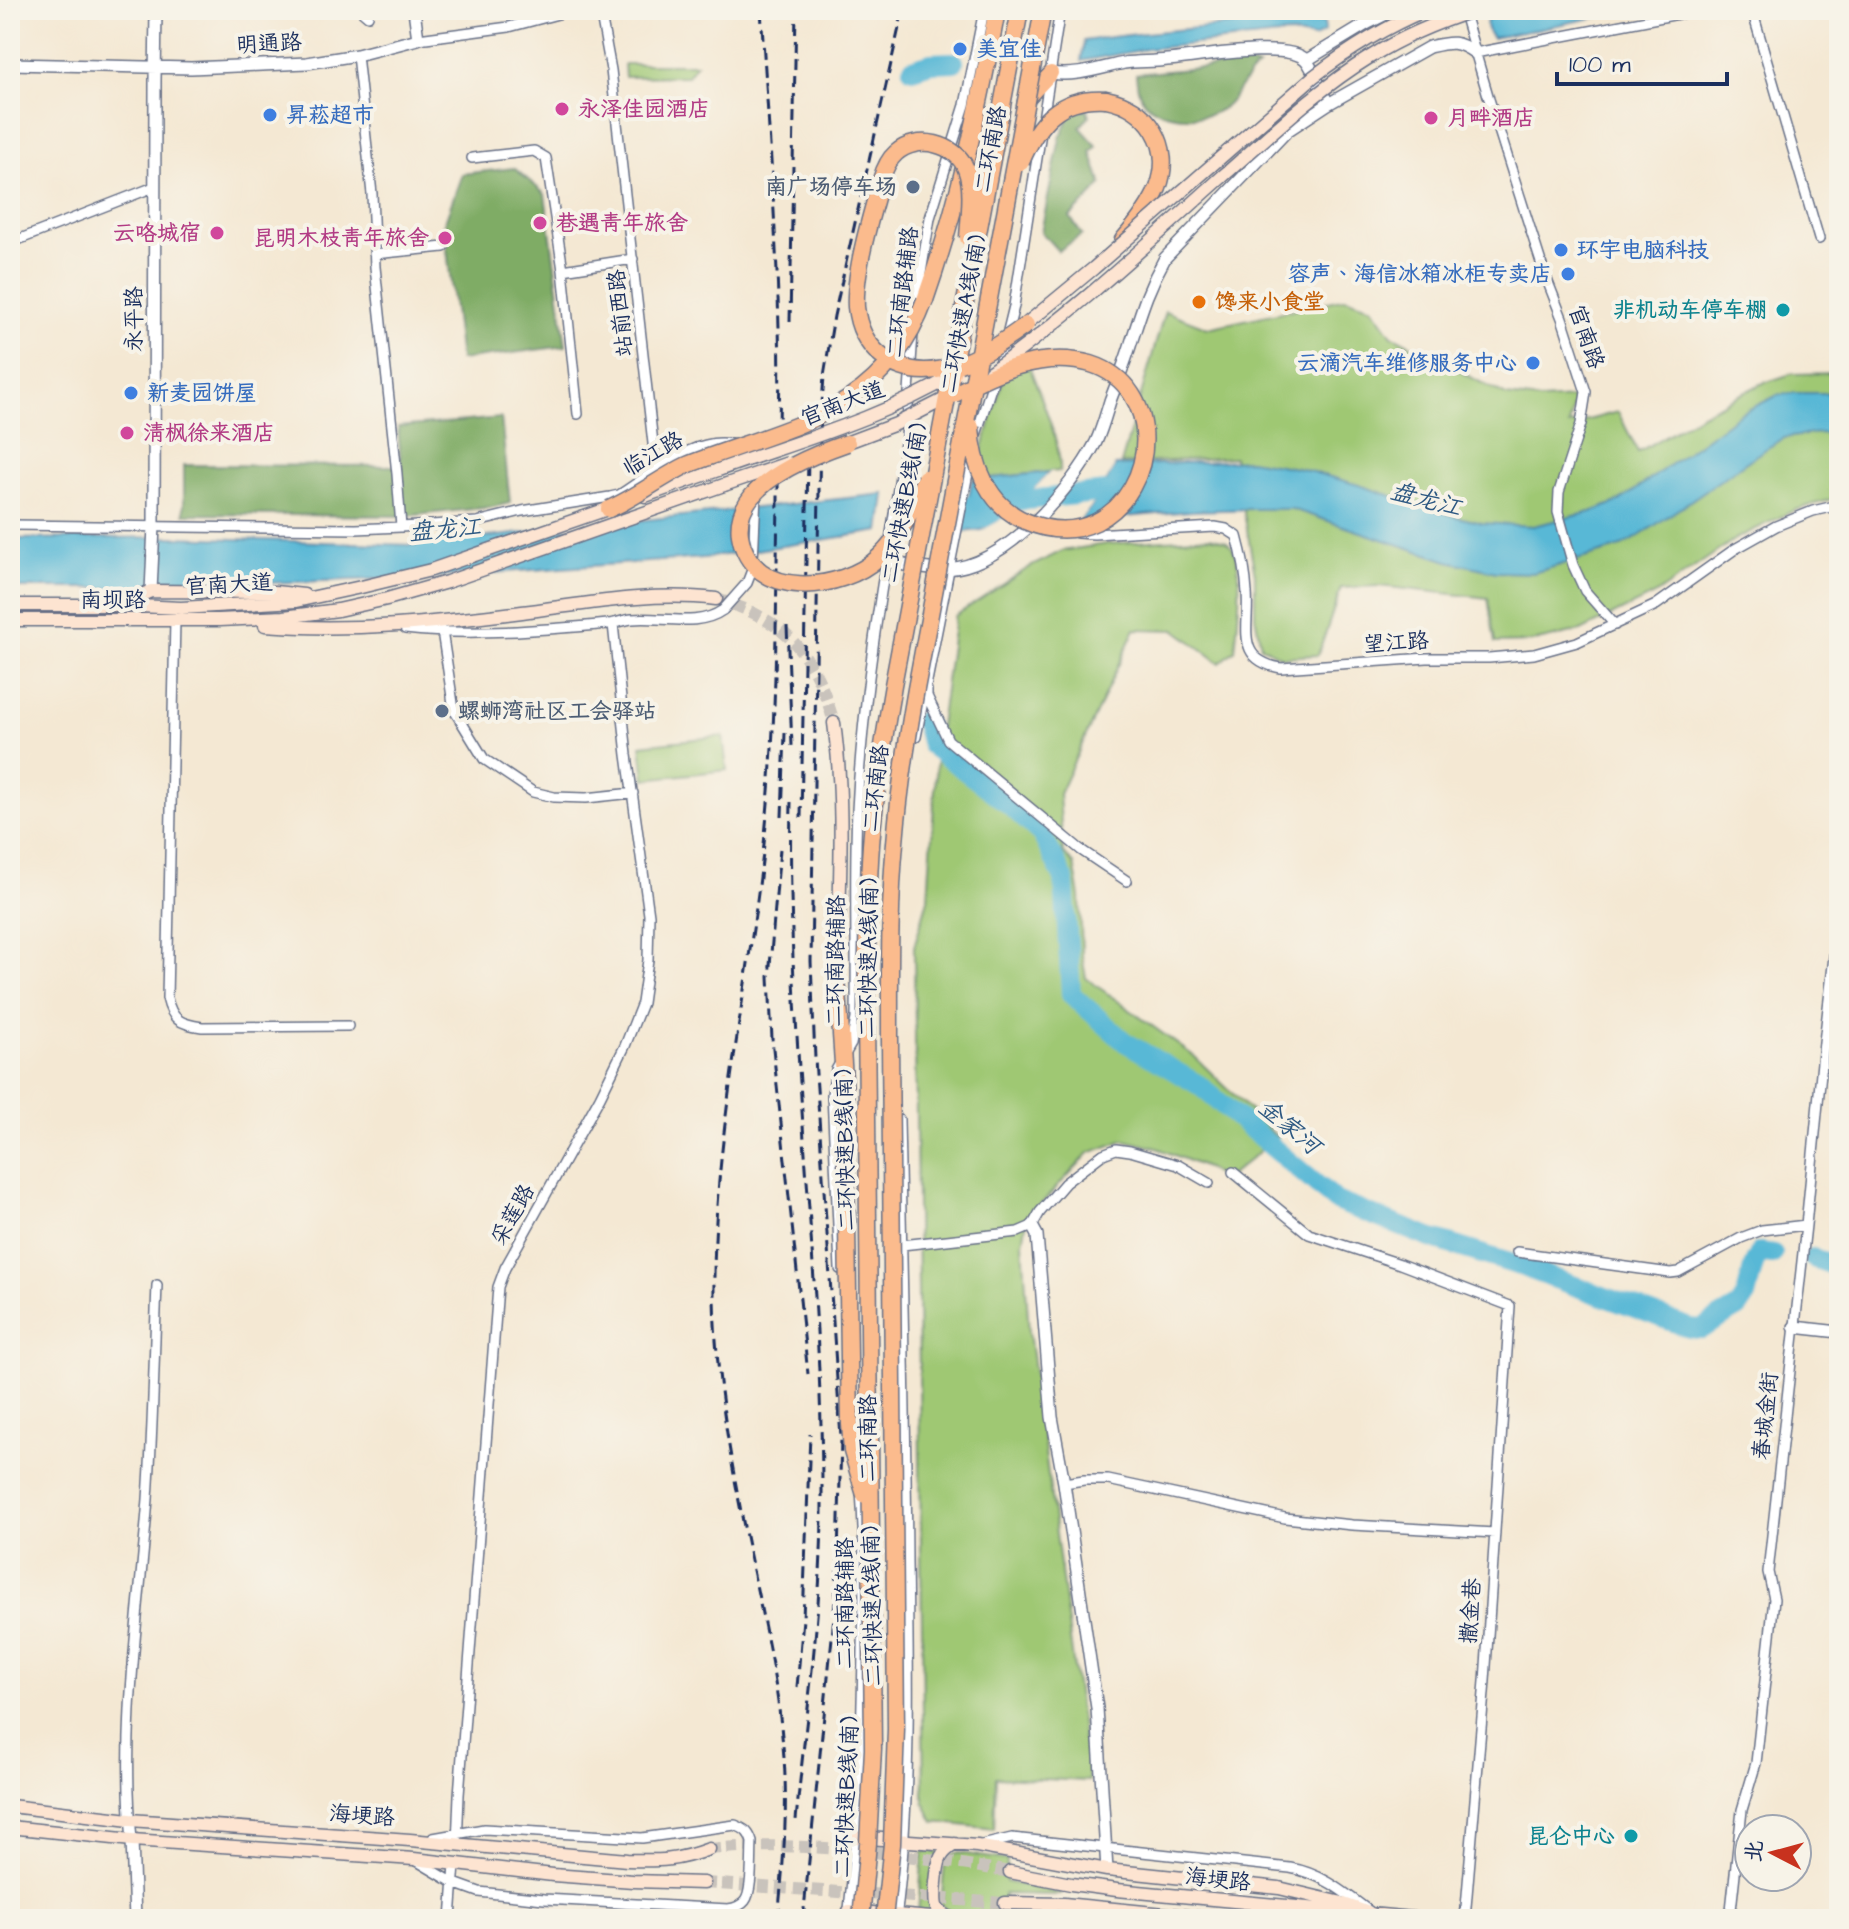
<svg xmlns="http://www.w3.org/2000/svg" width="1849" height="1929" font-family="'Architects Daughter','LXGW WenKai TC',sans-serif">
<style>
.green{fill:#9fc873;stroke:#5d7c68;stroke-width:2}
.forest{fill:#7fac65;stroke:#4d6e62;stroke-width:2}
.water{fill:#58b8d6;stroke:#3a749a;stroke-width:2}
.pier{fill:#f4e8d3}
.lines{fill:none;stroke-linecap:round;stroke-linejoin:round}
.river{stroke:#58b8d6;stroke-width:20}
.secondary-tunnel{stroke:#c9c3bc;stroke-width:12;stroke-dasharray:12 6;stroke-linecap:butt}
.minor-casing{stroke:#677087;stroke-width:12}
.tertiary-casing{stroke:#677087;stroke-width:14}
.secondary-casing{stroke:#677087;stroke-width:15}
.primary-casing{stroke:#677087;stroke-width:17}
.trunk-casing{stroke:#677087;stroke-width:19}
.minor{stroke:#fff;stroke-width:9}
.tertiary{stroke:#fff;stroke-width:11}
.secondary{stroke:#fde4d1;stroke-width:12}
.primary{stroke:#fbbb8d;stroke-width:14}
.trunk{stroke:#fbbb8d;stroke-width:16}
.rail{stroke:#1b2f5e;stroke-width:3;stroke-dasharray:12 6;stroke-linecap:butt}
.minor-bridge-casing{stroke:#677087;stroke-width:12;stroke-linecap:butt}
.secondary-bridge-casing{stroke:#677087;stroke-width:15;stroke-linecap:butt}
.trunk-bridge-casing{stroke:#677087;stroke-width:19;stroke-linecap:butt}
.minor-bridge{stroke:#fff;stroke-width:9}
.secondary-bridge{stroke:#fde4d1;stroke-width:12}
.trunk-bridge{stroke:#fbbb8d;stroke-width:16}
.shop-dot{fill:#3f7fe0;stroke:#f7f3e8;stroke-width:3}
.hotel-dot{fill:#d1479c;stroke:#f7f3e8;stroke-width:3}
.service-dot{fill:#5c6f8a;stroke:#f7f3e8;stroke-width:3}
.food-dot{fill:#e8710a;stroke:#f7f3e8;stroke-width:3}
.culture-dot{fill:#0f9aa8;stroke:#f7f3e8;stroke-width:3}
.labels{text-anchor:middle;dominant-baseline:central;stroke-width:8;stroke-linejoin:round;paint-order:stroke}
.street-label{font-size:22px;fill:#1b2f5e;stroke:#f7f3e8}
.shop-label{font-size:22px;font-weight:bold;fill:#366cbe;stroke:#f7f3e8;text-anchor:start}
.hotel-label{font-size:22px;font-weight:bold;fill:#b23c85;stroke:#f7f3e8;text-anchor:start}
.service-label{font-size:22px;font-weight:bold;fill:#4e5e75;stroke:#f7f3e8;text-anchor:end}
.food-label{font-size:22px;font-weight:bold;fill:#c56008;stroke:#f7f3e8;text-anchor:start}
.culture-label{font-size:22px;font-weight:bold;fill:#0d838f;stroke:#f7f3e8;text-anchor:end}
.water-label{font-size:24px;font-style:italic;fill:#2d5882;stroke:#f7f3e8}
</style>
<rect width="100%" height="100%" fill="#f7f3e8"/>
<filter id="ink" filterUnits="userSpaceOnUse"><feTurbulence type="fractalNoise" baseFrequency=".0125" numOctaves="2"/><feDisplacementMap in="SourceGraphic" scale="16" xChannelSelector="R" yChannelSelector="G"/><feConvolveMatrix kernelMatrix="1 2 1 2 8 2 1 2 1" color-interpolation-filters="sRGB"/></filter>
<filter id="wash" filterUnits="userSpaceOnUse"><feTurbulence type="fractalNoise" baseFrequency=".006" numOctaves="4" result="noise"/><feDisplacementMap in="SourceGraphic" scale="32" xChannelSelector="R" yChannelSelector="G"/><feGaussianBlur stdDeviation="1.8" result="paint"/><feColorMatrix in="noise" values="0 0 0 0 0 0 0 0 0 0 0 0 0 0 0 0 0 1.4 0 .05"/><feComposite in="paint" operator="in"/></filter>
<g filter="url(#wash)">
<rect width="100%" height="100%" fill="#f4e8d3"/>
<path class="green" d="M624,64H696L687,76L625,77Z
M1346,298L1372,307L1392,335L1506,396L1540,400L1575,398L1569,425L1618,412L1638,452L1702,414L1761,384L1791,374L1839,373V497L1795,510L1735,539L1658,593L1581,631L1533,642L1495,643L1488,598L1379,586L1341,588L1318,655L1282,657L1261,646L1255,616V574L1234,457L1121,464L1165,311L1208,328Z
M1015,351L1017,358L1025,355C1035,384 1062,442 1060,471L973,480L1003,380Z
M1210,537C1215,539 1224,539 1228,543C1247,557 1237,628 1235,650L1220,663L1176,630L1135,629L1059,794L1063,853L1074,864L1080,896L1082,956L1086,978L1195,1057L1277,1137L1225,1180L1206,1168L1157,1148L1124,1140L1089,1153L1027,1219L1023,1243L1029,1332L1089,1781L996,1777L994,1829L934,1822L924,1803L914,947L928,899L938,740L955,616L1028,568L1062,551L1106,544Z
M723,736L727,770L645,779L641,745Z
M923,1851L938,1852L934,1913H918Z
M960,1853L1007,1860L1006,1882L1061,1893V1895L1004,1894L1002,1918L950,1913L941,1905L945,1861L952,1855Z"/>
<path class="forest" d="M1243,64L1258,67C1244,77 1239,93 1227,105C1207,123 1165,120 1146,103C1138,96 1137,84 1136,74Z
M1087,109L1089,116L1080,127L1097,146L1091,152L1102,185L1070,217L1082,235L1058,251L1041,232L1060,138L1071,113Z
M514,168L545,194L566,346L460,360L444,224L462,174Z
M501,418L510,503L493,507L406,516L184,514V465L401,466L398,427Z"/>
<path class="water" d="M1528,10H1631L1493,38C1487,31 1484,27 1488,18Z
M1289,20L1324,22L1325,31L1314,38L1289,34L1147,49L1081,61L1084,41C1152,30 1220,27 1289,20Z
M1790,393H1839V434L1820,433L1784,438L1761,452L1641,535L1618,548L1533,573L1496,572L1448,561L1292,509H1252L1191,511L1079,521L1093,504L1115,466L1250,460L1302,469L1359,485L1450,515L1482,523L1533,526L1591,512L1620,501L1741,413L1776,396Z
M1050,472C1034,491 1007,523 981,530C975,531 968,531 962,532L972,480Z
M885,494L880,531L704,558L433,577L123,588H10V539L175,537L413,545Z"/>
<path class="pier" d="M1111,466H1115L1093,504L1079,521L1075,522L1090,501Z
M1050,472H1054V475L1021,509L999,525L993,529L982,530L997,522L1018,506Z"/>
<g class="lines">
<path class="river" d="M912,69L931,63L954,62
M967,506L1126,490
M923,721L926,726L931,745L1006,802L1042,835L1064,879L1071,994L1125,1042L1199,1085L1336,1201L1430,1238L1523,1267L1690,1328L1701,1329L1739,1307L1746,1296L1754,1264L1760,1252L1773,1254
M1813,1258L1839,1267"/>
</g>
</g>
<g filter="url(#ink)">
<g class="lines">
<path class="secondary-tunnel" d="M716,599C786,619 815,654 834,723
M709,1849C810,1840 911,1855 1010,1872
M704,1883L1005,1903"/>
<defs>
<path id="minor" d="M361,10L368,16
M600,10L611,70L656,470
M1463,10L1489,99L1544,272L1562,318L1586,392L1581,424L1559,492L1558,512L1573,565L1585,591L1615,625
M1752,10L1819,239
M418,39L509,27L573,10
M1475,53L1699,10
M357,55L372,194L375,267L397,474L401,527
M472,158L534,151L546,158L563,270L578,414
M10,243L154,187
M374,254L444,247
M563,270L633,259
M915,310L930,218L965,105L984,10
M976,435L1004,347L1014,306L1060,10
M10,525L356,529L401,527L477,522L522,511L610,497L619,495C650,476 699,431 737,446
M1077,533L1094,534L1215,527L1226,529L1237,536C1242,554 1246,574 1247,593C1250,628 1234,660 1281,668L1427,658H1489L1534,654L1577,642L1656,605L1735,549L1776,526L1813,511L1839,505
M890,540L906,437L913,333
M753,562L756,493
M175,620L167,998C172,1020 180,1024 202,1027L348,1026
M405,629C469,636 544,630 608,624C617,623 624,620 632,619C661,616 698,628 723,610
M442,631L454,710L484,759L533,792L554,797L586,798L633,793
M927,690V696L948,740L1081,850L1127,881
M916,737L972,453
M1824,1042L1839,1043
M1233,1172L1309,1234L1400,1264L1510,1306L1485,1681L1465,1919
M902,1245L1018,1232L1032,1226L1040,1212L1065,1183L1103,1154L1116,1149L1130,1151L1178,1165L1209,1183
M1517,1252L1670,1273L1678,1272L1741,1238L1762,1230L1806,1225
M840,1269L832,1094L836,1070L851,1044L856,1019C857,949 854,880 857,810C861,725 873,639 887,555
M1064,1483L1084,1480H1108L1285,1518L1352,1525L1495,1533
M132,1840C121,1726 139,1613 148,1499C153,1428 154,1356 157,1285
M457,1845L459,1795L498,1287L505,1268L600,1097L625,1046L642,1003L648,960L649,915L627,755L613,624
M982,1845L1012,1838L1290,1868C1321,1873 1344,1892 1369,1911
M417,1861L454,1883L479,1892L544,1899L728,1909C735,1908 741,1906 745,1901C753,1891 751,1855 752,1842C749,1832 745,1829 735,1825L642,1838L484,1829L433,1838
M451,1919L455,1864
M848,1919C858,1830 862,1740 863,1650C864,1597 865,1544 861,1491
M896,1919C911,1801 909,1681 907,1562C906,1414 902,1267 899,1119
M1730,1919L1742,1810L1756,1763L1774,1599L1768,1572L1806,1225L1824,1042L1839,914"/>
<path id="tertiary" d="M1307,60L1368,23L1394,10
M10,64L191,68L307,63L357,55L418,39L414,10
M1051,73C1076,77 1100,68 1124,63C1138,61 1153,62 1167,60C1194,58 1288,40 1306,60C1313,68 1323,94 1328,104
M886,561C906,565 927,571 947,569C1005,566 1071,490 1096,442C1102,429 1106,414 1110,401C1117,382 1125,363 1131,343C1141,312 1148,288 1165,258L1287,131L1328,104L1429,47C1450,42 1457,40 1475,53
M151,591L154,526L155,81L156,10
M1032,1226L1037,1235L1052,1417L1064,1483L1097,1708L1107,1870
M1794,1327L1839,1332
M132,1840L135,1919"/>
<path id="secondary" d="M645,496L718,470
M121,604L151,591L275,592L304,595
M10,605H118L181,608L296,601L361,587L431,570L616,506
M10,620H219L284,617L338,610L387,599L447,582L724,485
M265,625C350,632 437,623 522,612C586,604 651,591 716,599
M834,723C846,811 838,901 838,989
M10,1806L130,1820L410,1840L627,1860C660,1861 677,1861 709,1849
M10,1827L132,1840L414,1859L553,1875L633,1881L704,1883
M855,1837L977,1846L1107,1870L1279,1888L1338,1902L1374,1915
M1010,1872L1071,1884L1117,1890L1423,1919
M1005,1903L1064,1904L1215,1919
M849,1911L943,1919
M953,1919C946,1916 941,1914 937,1908C933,1901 937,1864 941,1857C944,1851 950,1847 955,1844"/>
<path id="primary" d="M1025,101L1051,73"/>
<path id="trunk" d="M1106,99C1148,107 1174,145 1158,188C1150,207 1136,225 1123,240
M925,300C958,206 979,109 997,10
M838,989L845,1094"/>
</defs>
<use href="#minor" class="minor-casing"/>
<use href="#tertiary" class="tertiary-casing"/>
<use href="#secondary" class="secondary-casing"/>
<use href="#primary" class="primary-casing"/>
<use href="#trunk" class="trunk-casing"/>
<use href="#minor" class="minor"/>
<use href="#tertiary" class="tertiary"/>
<use href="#secondary" class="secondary"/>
<use href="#primary" class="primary"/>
<use href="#trunk" class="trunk"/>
<path class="rail" d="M761,10C768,116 776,222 779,328C781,385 778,444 778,501C776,598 777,694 769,791C756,960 712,1128 714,1298C716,1391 735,1484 754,1575C765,1628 777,1682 782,1736C789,1798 784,1858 778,1919
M790,322L796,10
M787,626L792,746
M791,802C786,1036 823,1270 822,1505C822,1610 806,1715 796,1820
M782,817L785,733
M801,818L808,458
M780,849L769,977L772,1039L808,1374
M797,1687L803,1619L810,1434
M803,1919L833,1628L838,1558L841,1438L815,1059L811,961L820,432L824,376L834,316L903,10"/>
<defs>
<path id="minor-bridge" d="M723,610L747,583L752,570"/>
<path id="secondary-bridge" d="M1020,329L1094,268L1313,77C1348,50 1385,27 1426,10
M990,372C1073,314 1148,243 1223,176C1270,135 1316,90 1370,57C1402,37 1438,22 1475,10
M840,445L896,424L951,396
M718,470C799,441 882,418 956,374
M724,485L788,463"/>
<path id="trunk-bridge" d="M1021,162C1038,122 1059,96 1106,99
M968,238C969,217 974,189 966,169C956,143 917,134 896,153C888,160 884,170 881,180C871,215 854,272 856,307C858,326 866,343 880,355C927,393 986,355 1026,325
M953,395C994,372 1043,350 1091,364C1164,387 1159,490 1096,522C1073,533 1048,531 1025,521C988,505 973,465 971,427
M847,443C818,453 773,471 752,496C743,507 738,521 740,535C751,602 842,592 879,557C902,536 913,506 925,478
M609,509C637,497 660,478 687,465C788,426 883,415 925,300
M845,1094L850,1424L852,1451L865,1495
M861,1919L868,1843L873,1749L866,1012C867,956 867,900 871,845C875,791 884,738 893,685L1020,10
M884,1919L892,1844L896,1729L890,1041C890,975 889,908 895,843C899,791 907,740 916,689L1043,10"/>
</defs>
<use href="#minor-bridge" class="minor-bridge-casing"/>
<use href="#secondary-bridge" class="secondary-bridge-casing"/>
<use href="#trunk-bridge" class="trunk-bridge-casing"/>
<use href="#minor-bridge" class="minor-bridge"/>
<use href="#secondary-bridge" class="secondary-bridge"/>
<use href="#trunk-bridge" class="trunk-bridge"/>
</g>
</g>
<g class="shop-dot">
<circle cx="960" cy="49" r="8"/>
<circle cx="270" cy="115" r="8"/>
<circle cx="1561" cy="250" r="8"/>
<circle cx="1568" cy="274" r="8"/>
<circle cx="1533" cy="363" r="8"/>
<circle cx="131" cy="393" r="8"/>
</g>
<g class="hotel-dot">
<circle cx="562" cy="109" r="8"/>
<circle cx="1431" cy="118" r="8"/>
<circle cx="540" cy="223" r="8"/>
<circle cx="217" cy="233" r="8"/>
<circle cx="445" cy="238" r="8"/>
<circle cx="127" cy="433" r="8"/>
</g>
<g class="service-dot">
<circle cx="913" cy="187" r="8"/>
<circle cx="442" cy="711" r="8"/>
</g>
<circle class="food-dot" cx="1199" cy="302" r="8"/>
<g class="culture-dot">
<circle cx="1783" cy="310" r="8"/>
<circle cx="1631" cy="1836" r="8"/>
</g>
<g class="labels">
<g class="street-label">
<text transform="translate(269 44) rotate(-3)">明通路</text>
<text transform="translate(991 149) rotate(-79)">二环南路</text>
<text transform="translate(903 292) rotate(-83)">二环南路辅路</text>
<text transform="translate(621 313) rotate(-96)">站前西路</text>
<text transform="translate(964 314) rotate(-79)">二环快速A线(南)</text>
<text transform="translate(134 319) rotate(-90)">永平路</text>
<text transform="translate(1586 337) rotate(71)">官南路</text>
<text transform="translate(843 404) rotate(-21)">官南大道</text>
<text transform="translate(653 454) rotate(-30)">临江路</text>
<text transform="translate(905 503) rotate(-79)">二环快速B线(南)</text>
<text transform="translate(229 585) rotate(-3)">官南大道</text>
<text x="113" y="600">南坝路</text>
<text transform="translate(1396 643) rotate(-4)">望江路</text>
<text transform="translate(876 788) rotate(-83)">二环南路</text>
<text transform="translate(869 958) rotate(-89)">二环快速A线(南)</text>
<text transform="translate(836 961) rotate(-89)">二环南路辅路</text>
<text transform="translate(846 1150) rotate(-91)">二环快速B线(南)</text>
<text transform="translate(513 1215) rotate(-61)">采莲路</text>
<text transform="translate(1766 1416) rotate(-84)">春城金街</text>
<text transform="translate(868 1438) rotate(-90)">二环南路</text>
<text transform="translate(845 1603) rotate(-90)">二环南路辅路</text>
<text transform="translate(873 1606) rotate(-91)">二环快速A线(南)</text>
<text transform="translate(1471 1611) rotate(-86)">撒金巷</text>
<text transform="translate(847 1797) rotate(-87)">二环快速B线(南)</text>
<text transform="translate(362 1816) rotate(4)">海埂路</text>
<text transform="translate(1218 1880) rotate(6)">海埂路</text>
</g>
<g class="shop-label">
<text x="976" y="49">美宜佳</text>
<text x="286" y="115">昇菘超市</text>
<text x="1577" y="250">环宇电脑科技</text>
<text x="1552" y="274" text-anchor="end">容声、海信冰箱冰柜专卖店</text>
<text x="1517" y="363" text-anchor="end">云滴汽车维修服务中心</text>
<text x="147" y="393">新麦园饼屋</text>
</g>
<g class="hotel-label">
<text x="578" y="109">永泽佳园酒店</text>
<text x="1447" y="118">月畔酒店</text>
<text x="556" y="223">巷遇青年旅舍</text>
<text x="201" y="233" text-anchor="end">云咯城宿</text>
<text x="429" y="238" text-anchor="end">昆明木枝青年旅舍</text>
<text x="143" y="433">清枫徐来酒店</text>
</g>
<g class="service-label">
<text x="897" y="187">南广场停车场</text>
<text x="458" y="711" text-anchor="start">螺蛳湾社区工会驿站</text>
</g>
<g class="food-label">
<text x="1215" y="302">馋来小食堂</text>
</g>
<g class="culture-label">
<text x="1767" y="310">非机动车停车棚</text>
<text x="1615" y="1836">昆仑中心</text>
</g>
<g class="water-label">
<text transform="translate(1426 500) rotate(15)">盘龙江</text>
<text transform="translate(445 530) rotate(-5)">盘龙江</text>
<text transform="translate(1289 1127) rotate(40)">金家河</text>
</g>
</g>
<rect width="1849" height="1929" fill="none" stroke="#f7f3e8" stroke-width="40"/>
<g transform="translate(1773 1853) rotate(276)"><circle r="38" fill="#f7f3e8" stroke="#9fa5b1" stroke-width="2"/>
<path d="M0-6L14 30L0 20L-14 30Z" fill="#c8321e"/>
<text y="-12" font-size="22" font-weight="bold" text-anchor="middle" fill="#1b2f5e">北</text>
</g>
<path d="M1557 72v12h170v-12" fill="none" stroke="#1b2f5e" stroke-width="4"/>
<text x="1569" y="72" font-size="24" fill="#1b2f5e" stroke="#f7f3e8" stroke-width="6" paint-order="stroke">100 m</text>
</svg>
